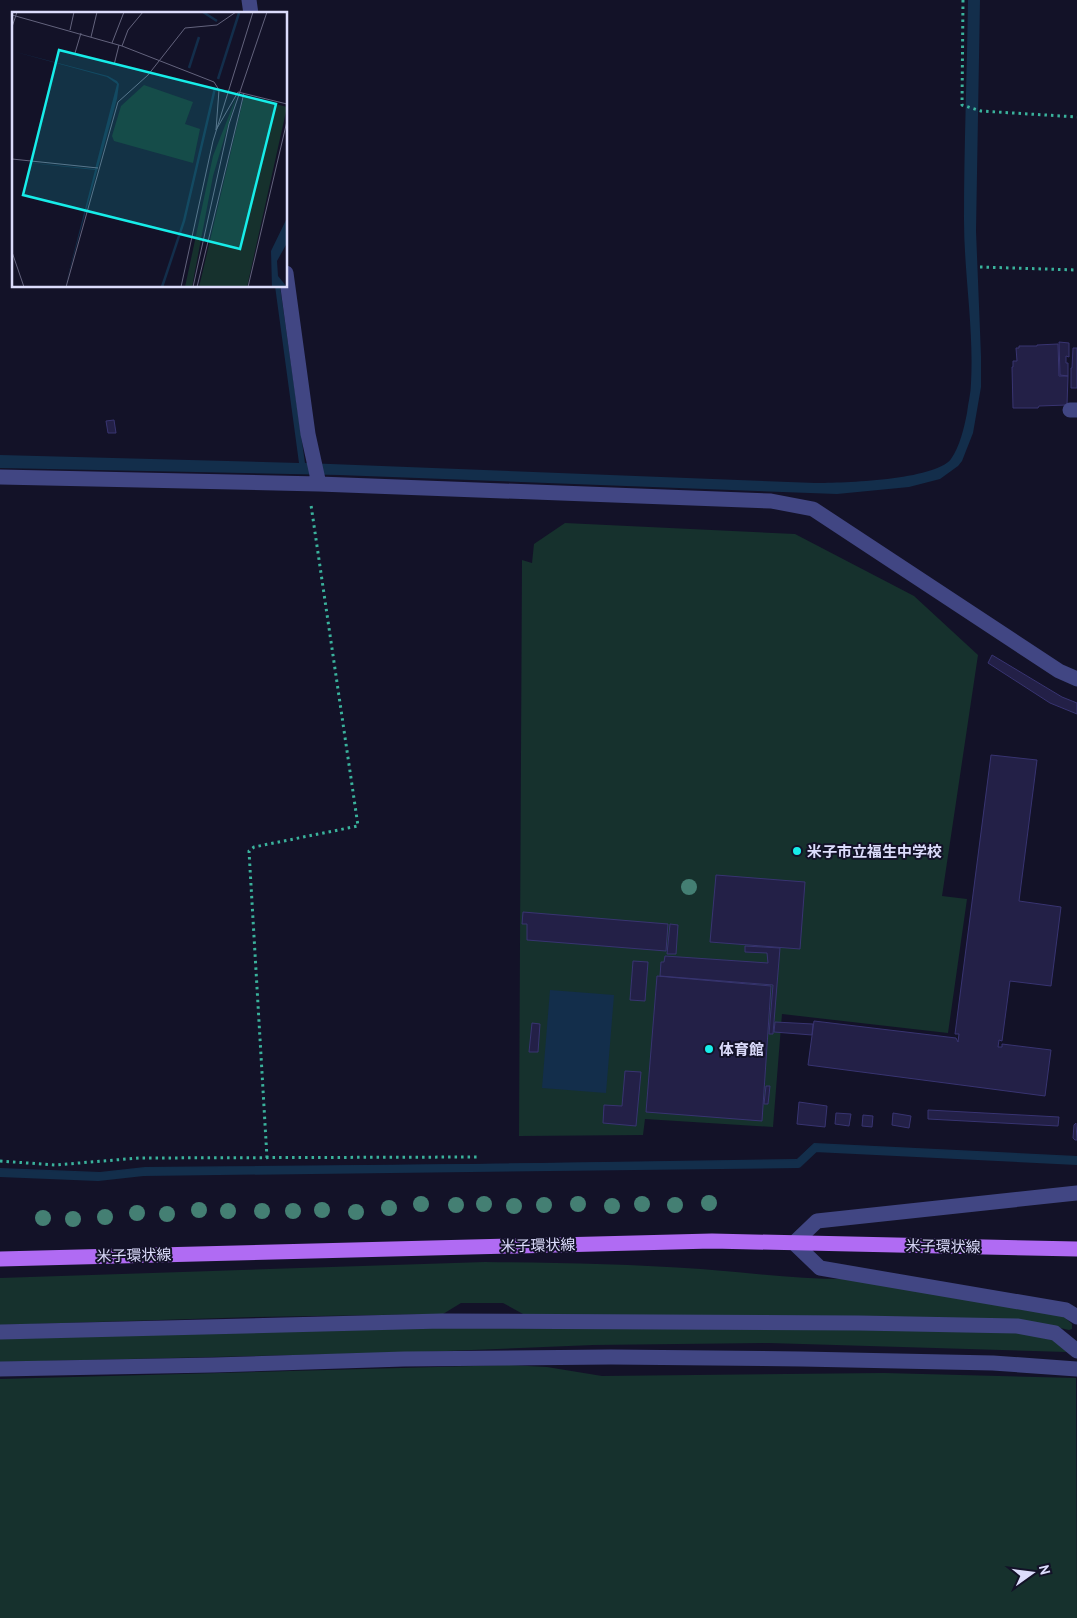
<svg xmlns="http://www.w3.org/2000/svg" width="1077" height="1618" font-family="'PT Sans','Noto Sans JP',sans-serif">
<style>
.green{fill:#16312d}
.water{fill:#132e4b}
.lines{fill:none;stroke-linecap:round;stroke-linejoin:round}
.stream{stroke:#132e4b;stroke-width:8}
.building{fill:#232047;stroke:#383471}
.path{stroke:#3ab29c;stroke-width:3;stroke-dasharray:2.5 4;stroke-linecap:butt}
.minor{stroke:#414683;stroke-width:15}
.major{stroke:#b06bf3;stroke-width:15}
.tree{fill:#447f73}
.poi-dot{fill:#17ede9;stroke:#131228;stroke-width:2}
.labels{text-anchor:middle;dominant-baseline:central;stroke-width:4;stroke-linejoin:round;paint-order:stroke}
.poi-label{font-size:15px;font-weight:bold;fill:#dcdcfc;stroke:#131228;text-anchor:start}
.street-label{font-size:15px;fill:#dcdcfc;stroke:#131228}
.inset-river{fill:none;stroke:#132e4b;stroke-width:2.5}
.inset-road{fill:none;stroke:#63637d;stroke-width:1}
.view{fill:#17ede9;fill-opacity:0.15;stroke:#17ede9;stroke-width:2.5}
.inset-edge{fill:none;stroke:#dcdcfc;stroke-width:2.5}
</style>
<rect width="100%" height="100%" fill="#131228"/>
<path class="green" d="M565,523L795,534L914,596L978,655L942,896L967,899L948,1033L782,1014L773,1127L645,1119L643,1135L519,1136L522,560L532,563L534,544Z
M485,1262C557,1263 629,1264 701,1269C750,1273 797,1279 845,1279L1063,1316L1072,1324V1329L1069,1330L1043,1324L523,1314L503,1303H461L443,1314L255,1317L0,1325V1278Z
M426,1328L976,1330L1024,1333L1053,1340L1067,1352L769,1343L593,1345L422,1352L0,1362V1338Z
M510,1365L547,1367L602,1376L884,1373L1076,1378L1077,1618H0V1379Z"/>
<path class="water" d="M968,0H980L976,231L981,356V387L973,433L962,461L958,466L940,479L909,487L837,494L339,475L0,468V455L299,463L275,286H280L305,463L815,483C843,483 935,480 951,459C960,446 964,428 967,413C968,403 971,393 971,383C974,328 964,274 964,220C964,147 967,73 968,0Z
M550,990L614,995L606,1093L542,1088Z
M814,1143L1077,1156V1159L814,1146L798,1162L145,1170L98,1174L0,1170V1168L100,1172L145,1167L479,1164L797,1159Z"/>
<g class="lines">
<path class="stream" d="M0,1173L98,1177L143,1172L798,1164L815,1148L1077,1161"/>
</g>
<path class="building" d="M1059,342L1069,343V357L1066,356V363H1068V376L1060,375Z
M1058,344L1059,376H1068L1067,405L1039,406L1038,408H1013L1012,367H1013V361H1017L1016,348H1019V346H1037V345Z
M1073,348H1077V388H1071V368H1072Z
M114,420L116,433H108L106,421Z
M992,655L1062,697L1077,703V714L1050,703L988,663Z
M991,755L1037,760L1019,901L1061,907L1051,986L1010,981L1002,1041L999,1040L998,1047H1002V1044L1051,1050L1045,1096L808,1065L814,1021L956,1038L958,1042L959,1034H955Z
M716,875L805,882L800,949L710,942Z
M523,912L668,924L666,951L527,940V924H522Z
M670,924L678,925L676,954H667Z
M745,946L780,948L773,1034H769L773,985L660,976L661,962H664L665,956L768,963L767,953L745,952Z
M633,961L648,962L645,1001L630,1000Z
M657,976L771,986L762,1121L646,1112Z
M775,1022L813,1024L812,1035L774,1032Z
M532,1023L540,1024L538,1052H529Z
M625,1071L641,1072L636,1126L603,1123L604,1105L622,1106Z
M766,1086H770L768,1104H764Z
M799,1102L827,1106L825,1127L797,1124Z
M928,1110L1059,1117L1058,1126L928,1119Z
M836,1113L851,1114L849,1126L835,1124Z
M893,1113L911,1116L909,1128L892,1125Z
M863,1115L873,1116L872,1127L862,1126Z
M1076,1123L1077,1140H1075L1073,1138L1074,1125Z"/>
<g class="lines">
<path class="path" d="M963,0L962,105L981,111L1077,117
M980,267L1077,270
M267,1158L249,851L254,847L358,826L311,505
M0,1161L55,1165L139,1158L478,1157"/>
<path class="minor" d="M249,0L251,14
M286,273L308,434L319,484
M1070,410H1077
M0,477L319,484L771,501L813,509L1059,671L1077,679
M1077,1193L817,1221L794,1243L820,1268L1066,1310L1077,1317
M0,1332L442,1321L859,1323L1017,1326L1055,1333L1077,1351
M0,1369L214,1365L404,1359L611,1357L802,1359L993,1363L1077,1369"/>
<path class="major" d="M0,1259L712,1241L1077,1249"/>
</g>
<g class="tree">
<circle cx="689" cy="887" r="8"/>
<circle cx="709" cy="1203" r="8"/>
<circle cx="421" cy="1204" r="8"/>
<circle cx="484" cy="1204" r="8"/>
<circle cx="578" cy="1204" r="8"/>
<circle cx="642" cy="1204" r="8"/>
<circle cx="456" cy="1205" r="8"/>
<circle cx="544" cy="1205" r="8"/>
<circle cx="675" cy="1205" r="8"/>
<circle cx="514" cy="1206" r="8"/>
<circle cx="612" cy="1206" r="8"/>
<circle cx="389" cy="1208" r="8"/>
<circle cx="199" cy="1210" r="8"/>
<circle cx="322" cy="1210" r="8"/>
<circle cx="228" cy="1211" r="8"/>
<circle cx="262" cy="1211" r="8"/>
<circle cx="293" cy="1211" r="8"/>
<circle cx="356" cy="1212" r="8"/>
<circle cx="137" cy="1213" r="8"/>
<circle cx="167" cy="1214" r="8"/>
<circle cx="105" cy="1217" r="8"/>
<circle cx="43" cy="1218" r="8"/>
<circle cx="73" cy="1219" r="8"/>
</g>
<g class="poi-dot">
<circle cx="797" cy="851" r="5"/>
<circle cx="709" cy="1049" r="5"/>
</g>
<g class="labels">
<g class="poi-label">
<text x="807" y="851">米子市立福生中学校</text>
<text x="719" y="1049">体育館</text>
</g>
<g class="street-label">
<text transform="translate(538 1245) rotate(-1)">米子環状線</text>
<text transform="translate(943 1246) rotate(1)">米子環状線</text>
<text transform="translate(134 1255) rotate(-1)">米子環状線</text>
</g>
</g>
<g transform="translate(12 12)">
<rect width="275" height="275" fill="#131228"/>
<path d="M132,73L181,90L173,112L188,117L181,151L102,129L100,124L109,94ZM225,83L201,164L180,275H173L201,144ZM232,84L275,95L235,275H187Z" fill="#16312d"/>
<path d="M0,39L96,64L105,69L107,72L105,87L53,275L83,158L0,149L83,157L105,72L95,65ZM275,206V231L265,249L266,264L275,275H260L259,239Z" fill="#132e4b"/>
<path class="inset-river" d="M191,0L205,9M177,56L187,25M206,67L227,1M150,275L172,209L203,76"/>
<path class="inset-road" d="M0,3L110,34L202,70L207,78L204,118L226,80L275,92M0,15L5,0M58,18L62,0M79,25L85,0M100,31L112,0M110,34L116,18L131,0M63,41L69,21M102,53L107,33M0,147L86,156M0,240L12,275M54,275L106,90L136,63L173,16L205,13L224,0M169,275L201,129L241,0M181,275L217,112L255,0M185,275L232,81M236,275L275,109"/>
<path class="view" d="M47,38L264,92L228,237L11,183Z"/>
<rect width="275" height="275" class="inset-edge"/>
</g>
<g transform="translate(1032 1573) rotate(76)" stroke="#131228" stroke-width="4" paint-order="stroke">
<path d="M0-4L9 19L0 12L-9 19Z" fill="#dcdcfc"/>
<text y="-8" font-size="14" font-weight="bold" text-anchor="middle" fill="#dcdcfc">N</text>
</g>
</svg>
